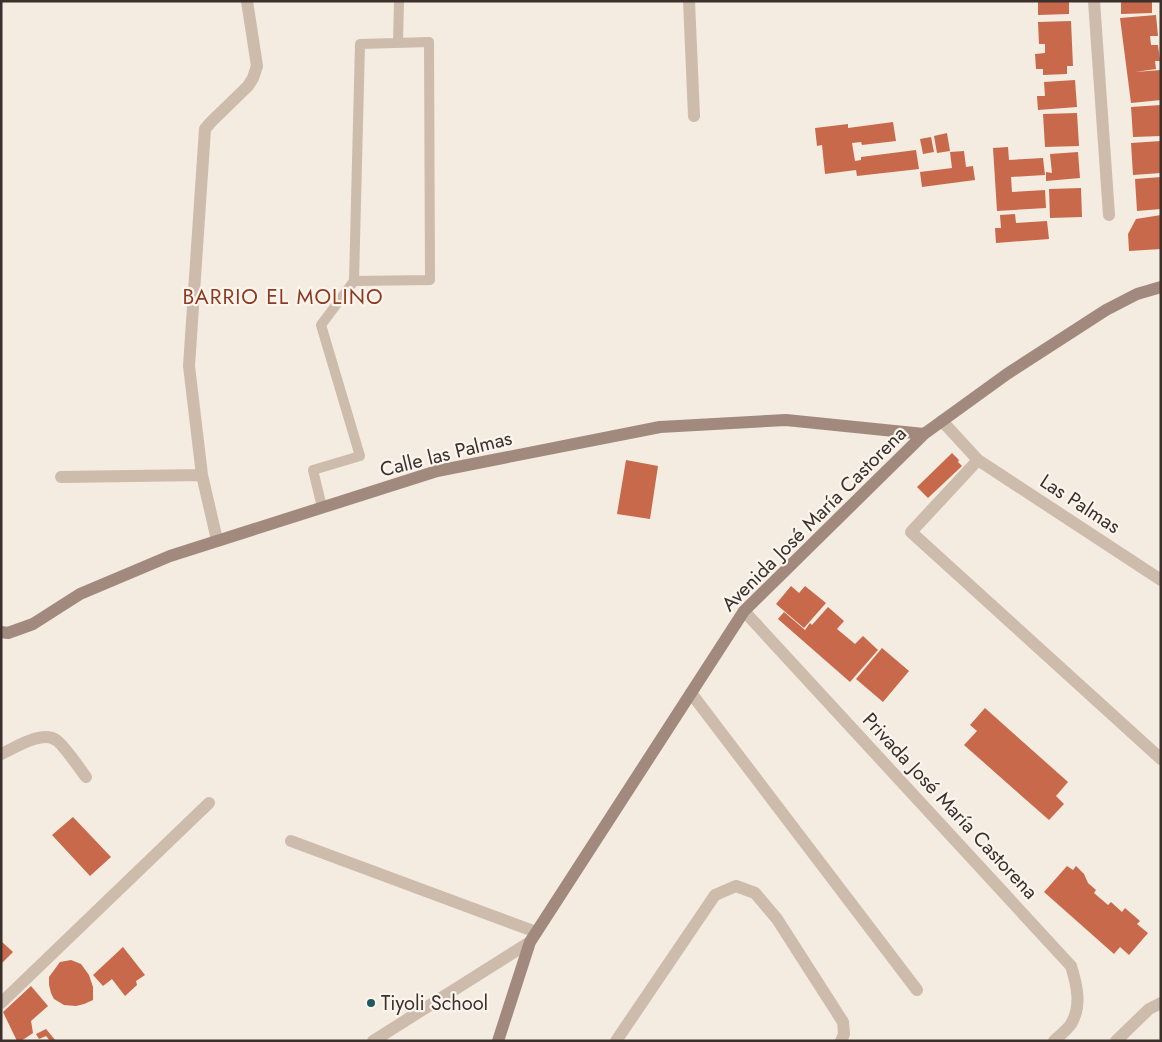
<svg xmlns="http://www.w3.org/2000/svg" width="1162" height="1042" font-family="Jost,sans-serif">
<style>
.building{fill:#c8694b}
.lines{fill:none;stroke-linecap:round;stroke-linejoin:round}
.lane{stroke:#cdbbac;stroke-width:10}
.street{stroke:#cdbbac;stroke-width:12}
.secondary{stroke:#a18a7d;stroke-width:12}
.poi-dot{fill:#1f5a5e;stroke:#fbf5ee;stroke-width:2}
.labels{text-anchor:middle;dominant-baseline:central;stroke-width:4.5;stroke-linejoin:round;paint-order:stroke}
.street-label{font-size:20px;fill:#3b302b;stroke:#fbf5ee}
.poi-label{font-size:20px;fill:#3b302b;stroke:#fbf5ee;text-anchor:start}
.neighbourhood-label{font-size:21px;letter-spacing:1px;fill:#8c3b22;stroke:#fbf5ee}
</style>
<rect width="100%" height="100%" fill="#f4ebe1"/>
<path class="building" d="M1038,1H1069V14L1038,15Z
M1121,1H1152V13L1121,14Z
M1156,15L1158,36H1150L1151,45H1158L1160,61H1155L1156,69L1135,72L1161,70V100L1131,103L1120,18Z
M1071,21L1073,66H1067V74L1043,75V69H1036L1035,54L1045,53V44H1039L1038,22Z
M1075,80L1077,107L1038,110L1037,96H1045L1044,82Z
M1161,105V136L1133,137L1131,107Z
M1077,113L1079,146L1045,147L1043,114Z
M893,122L896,141L862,145L861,142L852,143L855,161L861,160V157L916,150L919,169L857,176L856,170L825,174L822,145L817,146L815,128L848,124V128Z
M947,133L950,151L937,153L934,136Z
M931,137L934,152L923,154L920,139Z
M1161,141V173L1133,175L1131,143Z
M1008,147L1009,160L1043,158L1045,175L1011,177L1012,192L1045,190L1046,208L997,211L993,148Z
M964,151L966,167L973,166L975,180L922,187L920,172L952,168L950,152Z
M1078,152L1080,178L1046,181V172L1052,173L1050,154Z
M1161,177V209L1137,211L1135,179Z
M1081,188L1082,217L1050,218L1049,189Z
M1015,214L1016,223L1047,221L1049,239L996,243L995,228H1001L1000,215Z
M1161,215V249L1129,251L1128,234L1136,219Z
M952,453L959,460L958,462L962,466L928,498L917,487Z
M626,460L658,466L650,519L617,514Z
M791,586L799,593L805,586L826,603L804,628L776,604Z
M828,607L844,621L837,629L855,644L863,636L878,650L850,682L778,619L784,612L805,630L810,623L812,625Z
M882,648L909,671L883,702L856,679Z
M985,708L1068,782L1056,796L1064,804L1049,820L964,745L977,731L970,725Z
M73,817L111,857L90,876L52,835Z
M1067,866L1073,870L1076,866L1084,874L1088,883L1096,890L1094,893L1108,905L1111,902L1122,912L1125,908L1140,921L1137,924L1148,933L1129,955L1120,947L1114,954L1044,892Z
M1,941L13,952L1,964Z
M123,947L145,975L136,981L137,985L125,996L112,979L103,986L93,975Z
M71,960L81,964L89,975L93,987V1000L84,1004L76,1006L64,1005L54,999L51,993L49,985V977L60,962Z
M31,986L48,1006L31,1021L33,1033L21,1041H17L3,1012Z
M46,1029L56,1041H50L46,1036L39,1039L36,1034Z"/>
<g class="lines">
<path class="lane" d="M429,42L430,280L354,281L360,44Z
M398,43L399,1
M322,507L313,470L360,456L321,325L354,281"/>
<path class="street" d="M689,1L694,116
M1094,1L1109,215
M942,421L978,460L1161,580
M978,460L911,532L1161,759
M61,477L202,475
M217,540L202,475L189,366L205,129L211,122L248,86L253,78L257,66L247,1
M744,611L1071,966C1077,985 1082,1006 1071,1024C1067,1030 1059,1036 1054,1041
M691,693L917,990
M1,754C15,748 42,730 56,740C63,744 80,769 86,777
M291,841L536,932
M1,1003L209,803
M373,1041L530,942
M616,1041L715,895L736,886L755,893L777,919L843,1022L844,1034L841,1041
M1116,1041L1149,1009L1161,1003"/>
<path class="secondary" d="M1,632L8,633L33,624L80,594L170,556L437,471L660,427L786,420L924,434
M498,1041L530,942L744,611L924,434L1007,374L1106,310L1137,294L1161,287"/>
</g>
<circle class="poi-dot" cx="371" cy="1003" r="5"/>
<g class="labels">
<g class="street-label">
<text transform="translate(446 454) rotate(-14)">Calle las Palmas</text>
<text transform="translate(1080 504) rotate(33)">Las Palmas</text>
<text transform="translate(814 519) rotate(-45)">Avenida José María Castorena</text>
<text transform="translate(950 806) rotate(47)">Privada José María Castorena</text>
</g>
<g class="poi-label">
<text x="381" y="1003">Tiyoli School</text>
</g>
<g class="neighbourhood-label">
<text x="283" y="297">BARRIO EL MOLINO</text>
</g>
</g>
<rect width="1162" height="1042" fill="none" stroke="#3b302b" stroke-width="5"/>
</svg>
